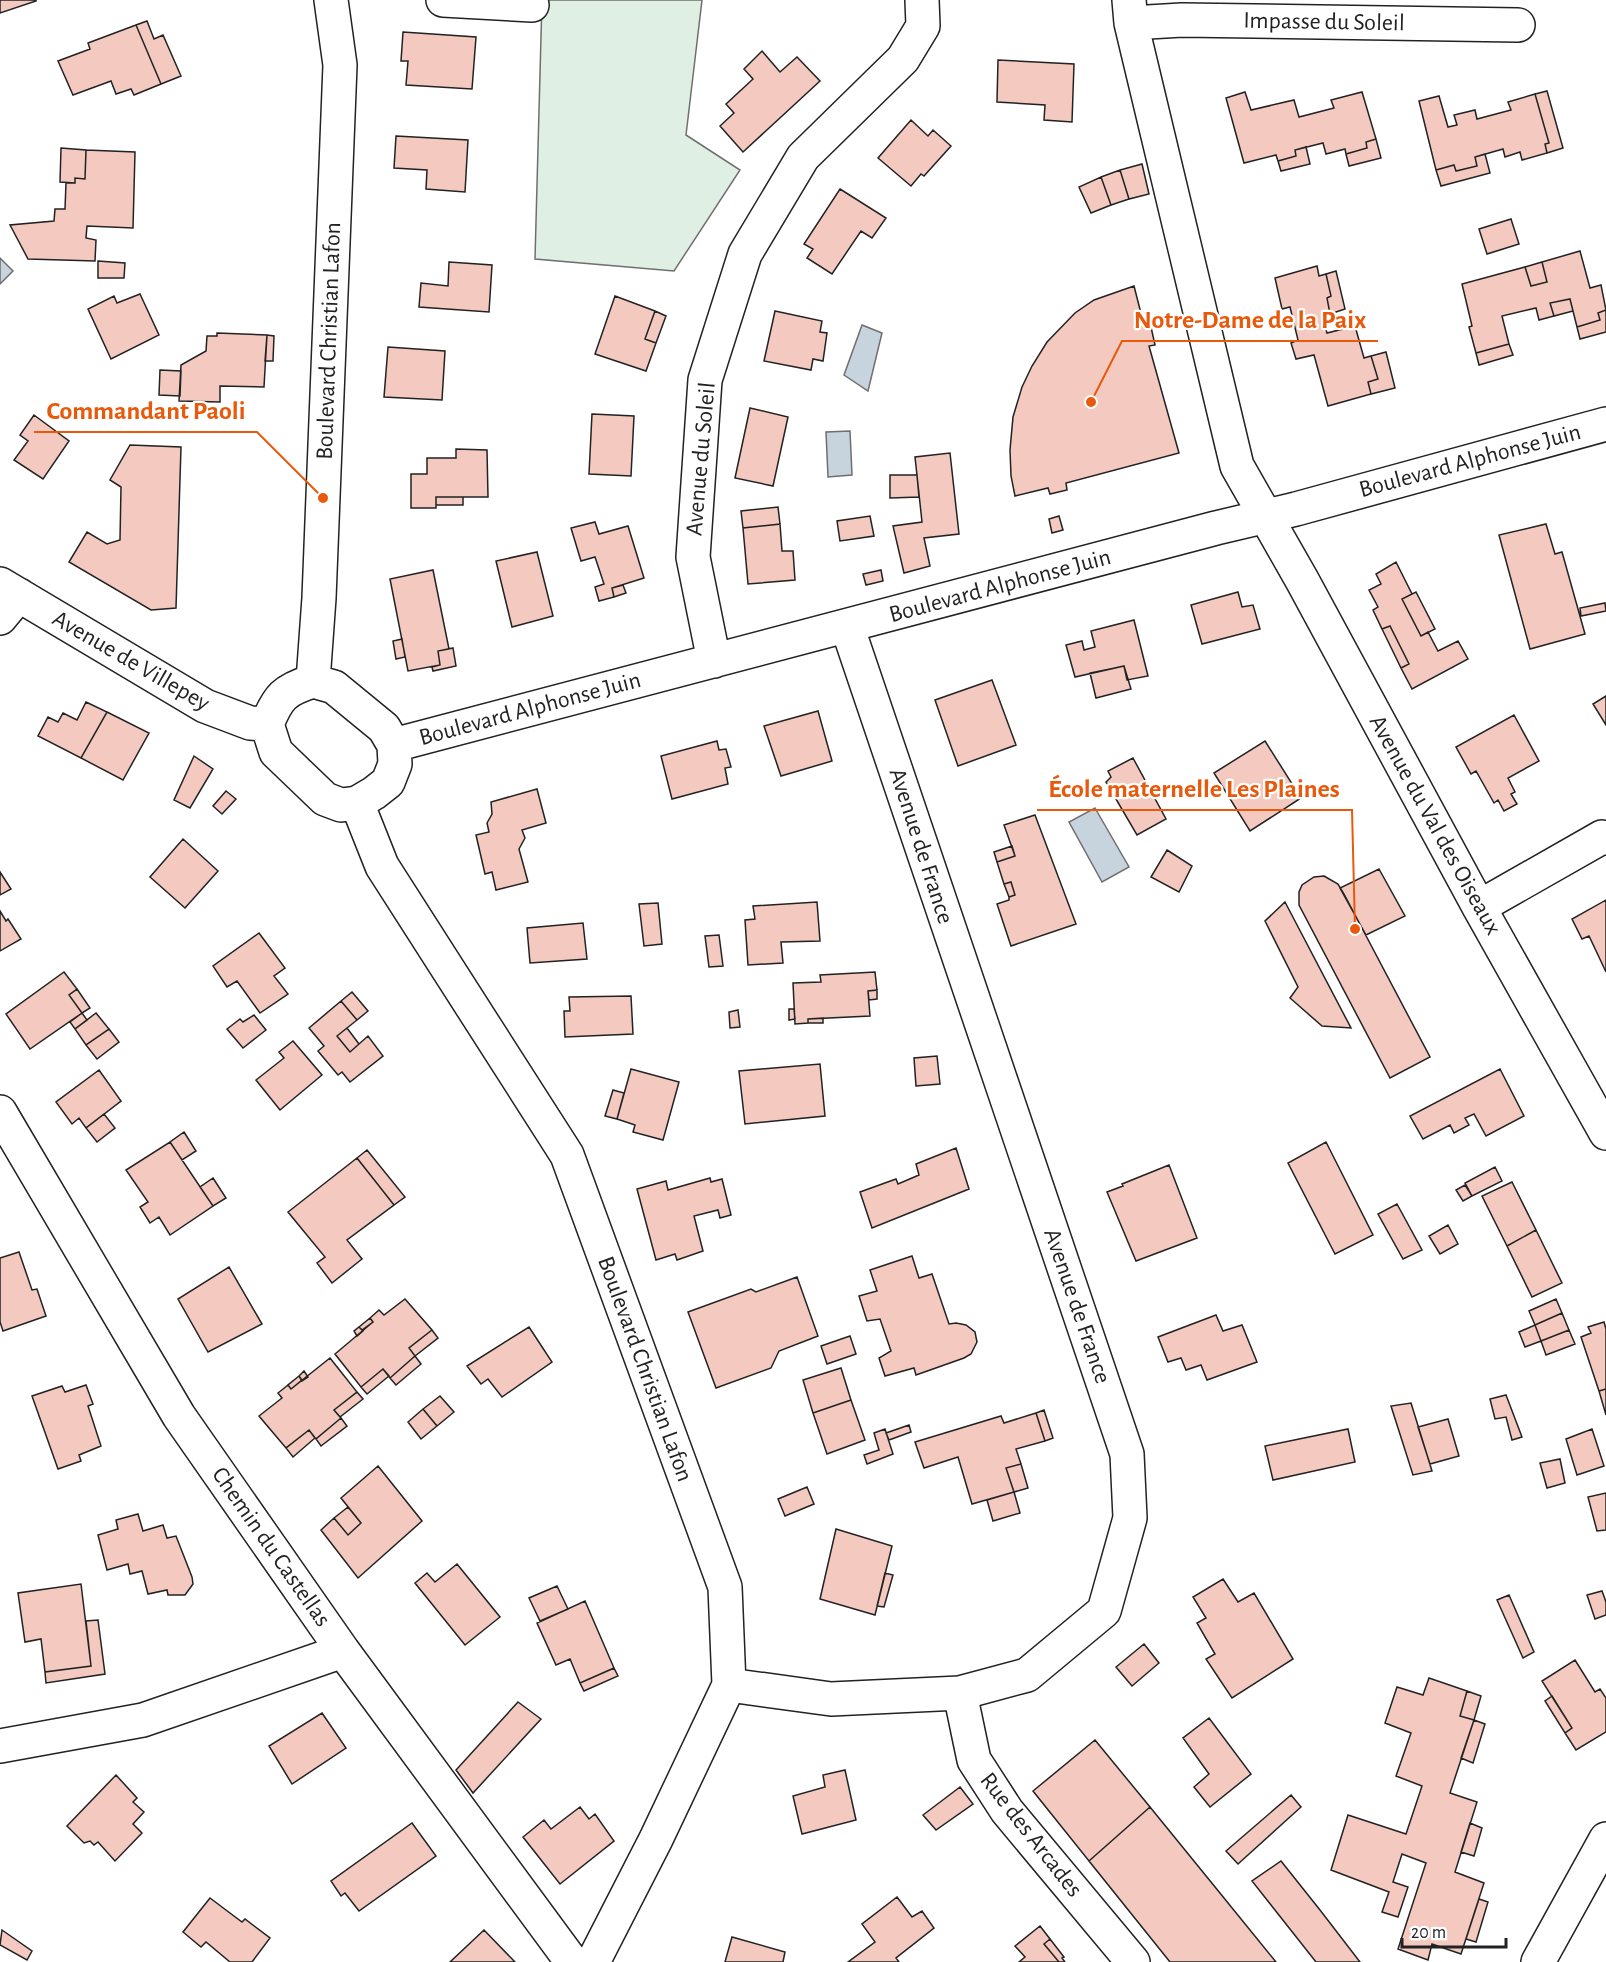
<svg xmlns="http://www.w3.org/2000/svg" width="1606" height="1962" font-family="'Alegreya Sans',sans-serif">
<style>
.green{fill:#e0efe3;stroke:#6f6f6f;stroke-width:1.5}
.water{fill:#c7d3dd;stroke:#6f6f6f;stroke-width:1.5}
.building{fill:#f3c9c0;stroke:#222;stroke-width:1.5}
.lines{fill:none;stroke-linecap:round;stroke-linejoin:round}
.minor-casing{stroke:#222;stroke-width:36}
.minor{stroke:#fff;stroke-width:33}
.labels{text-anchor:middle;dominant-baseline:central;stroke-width:4.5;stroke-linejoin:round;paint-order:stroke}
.street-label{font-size:24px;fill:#222;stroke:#fff}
.leader{fill:none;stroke:#e8590c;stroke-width:2}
.callout-dot{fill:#e8590c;stroke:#fff;stroke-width:2}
.callout-label{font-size:26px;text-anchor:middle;font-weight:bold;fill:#e8590c;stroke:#fff;stroke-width:4.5;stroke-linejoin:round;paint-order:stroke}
</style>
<rect width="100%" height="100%" fill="#fff"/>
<path class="green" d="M542,0H702L686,135L740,170L674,271L535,259Z"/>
<path class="water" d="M0,258L13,271L0,284Z
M862,325L882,333L868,391L844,375Z
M850,431L852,475L828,477L826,432Z
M1095,808L1129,867L1102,882L1069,822Z"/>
<path class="building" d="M0,0H36V1L0,13Z
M147,21L154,39L163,35L181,76L161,84L136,25Z
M136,25L161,84L134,95L131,89L116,94L111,81L73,95L58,61L90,49L88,43Z
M403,32L476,37L472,89L406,85L408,61H401Z
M762,51L780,72L797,57L820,81L743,152L720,126L734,113L726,104L753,79L744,69Z
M998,60L1074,64L1072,122L1044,120L1045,105L997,102Z
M1547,91L1563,148L1547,153L1545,144L1549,143L1535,94Z
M1245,92L1251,110L1294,100L1299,117L1334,108L1331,100L1362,92L1376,139L1366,142L1367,148L1346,154L1345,149L1326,154L1323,143L1295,150L1296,156L1278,161L1276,155L1244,163L1226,98Z
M1535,94L1549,143L1545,144L1547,153L1522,160L1520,152L1505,157L1503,149L1475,157L1477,166L1456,171L1454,165L1436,170L1419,101L1439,96L1448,127L1457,125L1454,115L1475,110L1477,119L1511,110L1508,102Z
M911,120L928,136L933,130L951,146L924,176L921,174L911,186L878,158Z
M396,136L468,140L465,192L426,189L427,170L394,168Z
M1376,139L1381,158L1349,166L1346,154L1367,148L1366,142Z
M1306,147L1310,164L1281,171L1278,161L1296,156L1295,150Z
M61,148L86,150L85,179L75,178V183L60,182Z
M86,150L135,152L133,228L87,226L86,238L96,240L95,261L28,259L10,225L54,221L55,209H65L66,183H75V178L85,179Z
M1485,154L1490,173L1441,186L1436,170L1454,165L1456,171L1477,166L1475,157Z
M1142,164L1149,194L1129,199L1120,170Z
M1120,170L1129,199L1111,205L1101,177Z
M1101,177L1111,205L1091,213L1079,187Z
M840,189L886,218L872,238L861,231L832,274L807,258L813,249L804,244Z
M1511,219L1519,244L1487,254L1479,229Z
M1580,251L1590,288L1601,285L1606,310L1598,313L1600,320L1577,327L1570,299L1550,303L1554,316L1539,320L1536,308L1502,316L1509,344L1476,353L1469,327L1472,326L1462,284L1525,267L1531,286L1547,282L1542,262Z
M98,261L125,263L124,278H98Z
M449,262L492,265L489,312L419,307L421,283L448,286Z
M1542,262L1547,282L1531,286L1525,267Z
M1317,266L1319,276L1326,274L1331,296L1327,298L1330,314L1322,315L1327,333L1355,326L1364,358L1371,356L1378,379L1368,382L1371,394L1328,406L1314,355L1296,359L1291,343L1298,340L1290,307L1282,309L1275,278Z
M1336,271L1345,309L1330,314L1327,298L1331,296L1326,274Z
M1134,286L1145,329L1151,327L1155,345L1149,346L1179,453L1066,483L1067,490L1050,494L1048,488L1015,496L1011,476L1010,450L1013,417L1022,387L1032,366L1047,342L1075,313L1094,300Z
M140,294L159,335L111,359L88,309L114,296L117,303Z
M615,296L655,311L645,339L656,343L646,371L595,354Z
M1570,299L1573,311L1554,316L1550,303Z
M1606,310V332L1580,339L1577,327L1600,320L1598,313Z
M655,311L666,316L656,343L645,339Z
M775,311L822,321L820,332L827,333L823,361L813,359L811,370L764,361Z
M217,333L267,335L264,387L220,386V402L179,401L181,365L206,351L207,336H217Z
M267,335L274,336L273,361H265Z
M1509,344L1513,355L1479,365L1476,353Z
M388,347L445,351L442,400L384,397Z
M1386,352L1395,388L1371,394L1368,382L1378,379L1371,356Z
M160,370L181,371L180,396L159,395Z
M750,408L788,417L773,486L735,478Z
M592,414L634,416L631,476L589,474Z
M34,415L69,441L43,479L14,460L28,441L20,435Z
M130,445L181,447L176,608L151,610L69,562L87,532L107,544L120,540L121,487L110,480Z
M456,449L487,450L488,497H436V508H411V474H427V458H456Z
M950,453L959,534L924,538L930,566L904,573L893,526L922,522L915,457Z
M890,475H917L919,497L890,498Z
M436,497H463V505H436Z
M778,507L780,524L743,528L741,511Z
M870,516L874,536L840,541L837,521Z
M1059,516L1063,530L1052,533L1049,519Z
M595,522L599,534L628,526L644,578L612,588L614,597L599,601L595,587L604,584L595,557L581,561L571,528Z
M780,524L782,551H793L795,580L748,584L743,528Z
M1546,524L1555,554L1562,552L1585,634L1530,649L1499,535Z
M537,552L553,616L512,627L496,561Z
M1396,562L1412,594L1402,599L1421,636L1428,632L1438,651L1458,641L1468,659L1412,689L1401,668L1409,664L1390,626L1382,629L1373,610L1378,607L1369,590L1381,584L1376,574Z
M433,570L449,649L438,651L440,665L408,671L390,579Z
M881,570L883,581L866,585L863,574Z
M623,585L626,593L614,597L612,588Z
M1238,592L1242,607L1253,605L1260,629L1202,644L1191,605Z
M1416,592L1435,629L1421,636L1402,599Z
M1605,603L1606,611L1581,616L1580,608Z
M1134,620L1148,676L1127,680L1124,666L1075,677L1066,645L1082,641L1084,650L1095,647L1091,631Z
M1390,626L1409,664L1401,668L1382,629Z
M402,639L405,657L396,659L393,641Z
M453,648L456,666L433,671L432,667L440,665L438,651Z
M1124,666L1131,689L1096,698L1090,673Z
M992,680L1016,745L958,766L935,700Z
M1606,696V725L1593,704Z
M86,702L107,712L81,758L38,736L48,717L58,722L63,713L77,720Z
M818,711L832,761L781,776L764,726Z
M107,712L149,733L123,780L81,758Z
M1514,715L1539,761L1508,778L1515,792L1511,794L1517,804L1504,811L1498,800L1494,803L1476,771L1471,774L1456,747Z
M717,741L719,750L726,749L731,767L725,768L728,784L672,799L661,756Z
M1265,741L1301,798L1250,831L1214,773Z
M194,756L213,769L190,808L174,800Z
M1133,758L1166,819L1137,835L1106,782L1111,777L1108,771Z
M537,789L546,823L522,830L525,838L519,849L528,882L496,890L492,872L485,874L476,835L489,832L487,823L492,814L491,802Z
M226,791L236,799L222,814L213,806Z
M1035,815L1076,924L1011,946L997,904L1009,900V897L1015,895L1011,882L1004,884L997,862L1015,856L1004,825Z
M183,839L218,871L185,908L150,877Z
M1012,846L1015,856L997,862L994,852Z
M1167,850L1192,866L1179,892L1151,877Z
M1379,869L1405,916L1366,935L1340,888Z
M0,872L11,889L0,895Z
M1324,876L1338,884L1344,894L1430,1057L1390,1078L1299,905V892L1302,885L1314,877Z
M1011,882L1015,895L1009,897L1004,884Z
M1606,900V972L1589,936L1582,939L1572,919Z
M817,902L820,941L781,942L783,963L748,965L745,920L755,919L753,906Z
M1285,902L1351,1028L1322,1026L1290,998L1298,987L1265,921Z
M658,903L662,944L644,946L639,904Z
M0,911L6,921L8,919L21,939L0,951Z
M583,923L587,959L530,963L527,928Z
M259,933L285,968L274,976L288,994L260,1013L237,981L227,987L213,966Z
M719,935L723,966L709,967L705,936Z
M64,972L77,989L69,995L82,1013L30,1049L6,1014Z
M875,972L877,990L868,991L870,1016L808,1019V1023L795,1024L793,983L821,982L820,975Z
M77,989L90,1008L82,1013L69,995Z
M877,990V999L869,1000L868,991Z
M352,992L368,1011L357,1020L341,1001Z
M631,996L633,1034L565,1037L564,1011H570L569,997Z
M341,1001L357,1020L337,1036L350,1052L368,1036L383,1056L350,1082L342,1072L338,1075L318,1051L324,1046L309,1028Z
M789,1009H794L795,1019L789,1020Z
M738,1010L740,1027L730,1028L729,1012Z
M82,1013L87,1020L75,1029L70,1022Z
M96,1013L109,1029L86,1045L75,1029Z
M254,1015L266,1030L243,1048L227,1029L240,1019L243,1022Z
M823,1018V1023H808V1019Z
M347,1028L359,1044L350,1052L337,1036Z
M109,1029L119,1042L97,1059L86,1045Z
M293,1041L322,1075L280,1110L256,1080L284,1058L279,1052Z
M937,1056L940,1084L916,1086L914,1058Z
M820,1064L825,1116L745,1124L739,1071Z
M631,1069L679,1082L663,1140L633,1132L635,1125L617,1119Z
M1500,1069L1524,1116L1486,1136L1474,1114L1465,1118L1469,1125L1454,1133L1450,1125L1423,1139L1410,1116Z
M99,1070L121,1101L86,1128L79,1118L72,1124L56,1102Z
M613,1090L624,1093L617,1119L605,1116Z
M104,1114L115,1128L97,1142L86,1128Z
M184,1132L196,1151L182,1160L170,1142Z
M170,1142L213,1206L170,1235L159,1217L150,1223L140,1207L148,1202L126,1170Z
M1326,1142L1373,1235L1335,1254L1288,1163Z
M956,1148L969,1189L872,1228L860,1192L896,1179L898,1184L919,1175L916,1164Z
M367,1150L405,1197L394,1205L357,1158Z
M357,1158L394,1205L347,1240L362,1259L332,1283L317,1263L325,1257L288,1212Z
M1169,1165L1197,1238L1136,1261L1107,1192L1123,1186L1122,1184Z
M1495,1167L1502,1181L1472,1196L1465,1183Z
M213,1178L226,1198L213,1206L200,1187Z
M710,1178L711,1182L722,1179L731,1215L720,1218L718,1210L694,1216L703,1251L677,1260L675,1254L656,1260L637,1189L666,1181L668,1190Z
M1512,1182L1536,1230L1507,1246L1482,1196Z
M1465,1185L1472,1196L1463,1201L1456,1190Z
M1397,1204L1422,1250L1403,1259L1378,1214Z
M1448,1225L1458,1244L1440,1254L1429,1236Z
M1536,1230L1562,1283L1532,1297L1507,1246Z
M19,1252L32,1290L37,1289L46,1316L3,1331L0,1322V1258Z
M912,1256L919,1278L932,1274L949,1324L956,1323L966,1325L975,1332L977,1342L971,1354L964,1358L916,1375L914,1368L885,1376L879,1358L891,1351L880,1319L867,1321L859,1296L877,1291L870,1270Z
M229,1267L262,1324L208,1352L178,1299Z
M797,1277L818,1336L779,1351L771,1368L716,1388L688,1312L751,1289L756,1292Z
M405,1299L432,1330L409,1348L415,1356L390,1378L383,1369L361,1387L335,1354L373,1322L370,1318L379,1310L384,1315Z
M1556,1299L1562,1313L1535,1325L1529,1311Z
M1562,1313L1569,1330L1541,1341L1535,1325Z
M1216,1315L1223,1331L1242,1325L1257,1362L1207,1380L1201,1365L1186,1370L1181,1358L1168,1362L1158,1337Z
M370,1318L373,1322L362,1330L359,1327Z
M1604,1322L1606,1329V1389L1599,1391L1581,1337L1591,1333L1588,1327Z
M1535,1325L1541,1341L1525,1347L1519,1332Z
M359,1327L363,1331L357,1336L354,1331Z
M529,1327L552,1362L502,1397L488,1379L481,1384L467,1366Z
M432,1330L438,1338L415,1356L409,1348Z
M1569,1330L1575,1344L1546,1355L1541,1341Z
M850,1336L856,1354L827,1364L821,1346Z
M415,1356L421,1364L396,1385L390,1378Z
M330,1358L357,1392L334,1410L341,1418L316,1439L309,1430L286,1448L259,1416L282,1398L278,1393L288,1385L291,1389Z
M841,1368L851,1400L813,1413L803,1380Z
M383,1369L389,1376L367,1394L361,1387Z
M304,1371L308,1377L302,1381L299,1376Z
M299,1376L302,1380L291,1389L288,1385Z
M86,1385L93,1404L88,1406L101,1446L79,1455L81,1461L58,1469L32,1396L62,1386L65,1392Z
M1606,1389V1415L1599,1391Z
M357,1392L363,1399L340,1417L334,1410Z
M1506,1395L1522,1437L1512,1440L1506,1417L1495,1419L1490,1399Z
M440,1396L454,1412L437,1426L423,1409Z
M851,1400L865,1440L827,1454L813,1413Z
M1411,1403L1432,1471L1413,1475L1391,1406Z
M423,1409L437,1426L421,1439L408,1422Z
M1044,1410L1053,1438L1045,1441L1036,1413Z
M1036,1413L1045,1441L1016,1449L1021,1464L1006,1468L1014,1492L972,1504L958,1457L924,1468L915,1442L1001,1416L1004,1423Z
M341,1418L347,1426L321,1446L316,1439Z
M1448,1419L1459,1456L1430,1464L1418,1427Z
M909,1425L911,1432L889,1440L886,1433Z
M885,1429L893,1454L867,1464L864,1455L879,1450L874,1433Z
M1348,1429L1355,1462L1273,1480L1265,1446Z
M1592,1429L1604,1466L1577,1475L1566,1439Z
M309,1430L315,1438L293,1457L286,1448Z
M1560,1459L1565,1483L1547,1488L1540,1463Z
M1021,1464L1028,1488L1014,1492L1006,1468Z
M378,1466L422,1521L358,1578L321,1530L334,1518L348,1535L361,1523L341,1498Z
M807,1487L814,1504L785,1516L778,1499Z
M1014,1492L1020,1513L993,1521L987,1500Z
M1606,1493V1530L1597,1531L1588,1497Z
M348,1507L361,1523L348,1535L334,1518Z
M138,1514L143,1531L163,1525L167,1538L176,1536L192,1577L193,1584L185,1595H168L167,1590L148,1594L142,1571L130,1574L128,1564L107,1570L98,1535L118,1529L116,1520Z
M836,1529L892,1546L875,1615L820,1599Z
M457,1564L500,1617L465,1645L415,1583L427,1573L435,1582Z
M885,1573L893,1575L884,1607L877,1606Z
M1223,1579L1238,1602L1254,1593L1293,1659L1232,1698L1206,1659L1215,1654L1197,1623L1206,1618L1193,1597Z
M81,1584L91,1666L45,1672L41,1639L25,1642L18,1593Z
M557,1586L568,1609L540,1621L529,1598Z
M1602,1591L1606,1602V1615L1595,1619L1587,1595Z
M1509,1595L1534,1652L1523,1658L1497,1600Z
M585,1601L614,1668L580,1683L570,1659L556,1665L537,1623Z
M98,1620L105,1674L46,1683L45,1672L91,1666L86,1621Z
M1144,1644L1159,1663L1132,1686L1116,1667Z
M1575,1660L1595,1692L1600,1689L1606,1698V1732L1576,1750L1565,1733L1572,1728L1542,1681Z
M614,1668L618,1676L584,1691L580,1683Z
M1429,1678L1467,1691L1460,1716L1474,1720L1450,1793L1477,1802L1455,1872L1484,1883L1461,1954L1432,1944L1428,1960L1398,1949L1426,1863L1402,1854L1393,1882L1408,1887L1398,1917L1382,1912L1389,1892L1331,1870L1348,1815L1406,1834L1422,1786L1396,1776L1411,1733L1385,1723L1397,1687L1423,1695Z
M1467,1691L1481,1696L1474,1720L1460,1716Z
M1552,1696L1572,1728L1565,1733L1545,1701Z
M518,1702L541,1719L473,1793L456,1770Z
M322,1713L346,1748L292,1784L269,1746Z
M1209,1718L1251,1774L1210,1807L1194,1787L1209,1774L1183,1738Z
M1474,1720L1485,1724L1473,1763L1461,1758Z
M1095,1740L1150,1807L1089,1861L1033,1791Z
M845,1770L856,1820L802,1834L793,1796L825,1787L823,1775Z
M116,1775L137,1798L133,1802L144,1812L133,1824L142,1833L115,1861L98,1842L94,1845L90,1841L84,1843L67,1826Z
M960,1787L973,1804L936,1830L923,1815Z
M1291,1795L1301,1807L1238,1864L1226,1851Z
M580,1807L589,1819L595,1814L614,1841L560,1884L523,1837L544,1820L551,1829Z
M1150,1807L1224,1898L1276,1962H1170L1089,1861Z
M412,1823L436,1856L359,1911L345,1893L341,1896L331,1881Z
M1470,1823L1482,1828L1474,1856L1461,1852Z
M1281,1861L1320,1910L1360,1962H1316L1252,1881Z
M897,1897L912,1917L922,1911L934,1928L896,1958L899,1962H848L875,1942L862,1924Z
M210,1898L242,1922L245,1919L270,1938L252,1962H230L206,1942L201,1947L183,1932Z
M1479,1899L1488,1902L1476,1942L1466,1939Z
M1040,1926L1050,1939L1044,1944L1059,1962H1019L1025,1957L1015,1946Z
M2,1930L32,1951L27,1960L0,1945Z
M484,1930L515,1962H450Z
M732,1937L785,1952L783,1962H725Z
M1050,1939L1064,1957L1062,1958L1065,1962H1059L1044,1944Z"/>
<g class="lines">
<defs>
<path id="minor" d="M443,0L532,5
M1129,0L1131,23L1237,466L1302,580L1479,907L1606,1133
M1131,23L1182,20L1518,25
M0,584L205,706L250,723L267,724
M0,618L19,595
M714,661L693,557L705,380L745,254L803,157L903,59L923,26L922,0
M313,681L319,598L340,65L331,0
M313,681L334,687L384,728L394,745L395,764L388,782L374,793L357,803L341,805L325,799L276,752L267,724C278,697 284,690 313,681Z
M394,745L1216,528L1296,509L1606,424
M357,803L382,866L567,1155L725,1587L729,1685L656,1839L593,1962
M1479,907L1602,837L1606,838
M0,1112L179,1416L343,1651L572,1962
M729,1685L831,1699L960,1693L1027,1675L1104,1611L1130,1518L1127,1454L847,626
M960,1693L974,1760L1007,1811L1133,1962
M0,1746L143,1720L343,1651
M1538,1962L1606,1839"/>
</defs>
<use href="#minor" class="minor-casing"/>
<use href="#minor" class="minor"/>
</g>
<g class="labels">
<g class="street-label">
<text transform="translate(1324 22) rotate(1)">Impasse du Soleil</text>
<text transform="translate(329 341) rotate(-88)">Boulevard Christian Lafon</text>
<text transform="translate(701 459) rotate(-85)">Avenue du Soleil</text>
<text transform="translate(1470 461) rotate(-15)">Boulevard Alphonse Juin</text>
<text transform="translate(1000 586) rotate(-15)">Boulevard Alphonse Juin</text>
<text transform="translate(131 661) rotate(30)">Avenue de Villepey</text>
<text transform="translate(530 709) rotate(-15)">Boulevard Alphonse Juin</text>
<text transform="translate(1435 825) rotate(61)">Avenue du Val des Oiseaux</text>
<text transform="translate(921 846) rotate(72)">Avenue de France</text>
<text transform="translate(1077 1306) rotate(71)">Avenue de France</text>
<text transform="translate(645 1369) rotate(70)">Boulevard Christian Lafon</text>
<text transform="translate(271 1547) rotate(55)">Chemin du Castellas</text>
<text transform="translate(1031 1835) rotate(52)">Rue des Arcades</text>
</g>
</g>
<path class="leader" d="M1091 402L1122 341H1378M323 498L257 432H34M1355 929L1352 810H1037"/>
<g class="callout-dot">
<circle cx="1091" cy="402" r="6"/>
<circle cx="323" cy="498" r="6"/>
<circle cx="1355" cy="929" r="6"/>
</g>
<g class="callout-label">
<text x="1250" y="328">Notre-Dame de la Paix</text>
<text x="146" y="419">Commandant Paoli</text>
<text x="1194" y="797">École maternelle Les Plaines</text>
</g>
<path d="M1402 1938v9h104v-9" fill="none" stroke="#222222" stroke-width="3"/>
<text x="1411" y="1938" font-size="18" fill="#222222" stroke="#ffffff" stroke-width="4.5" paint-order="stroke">20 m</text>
</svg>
